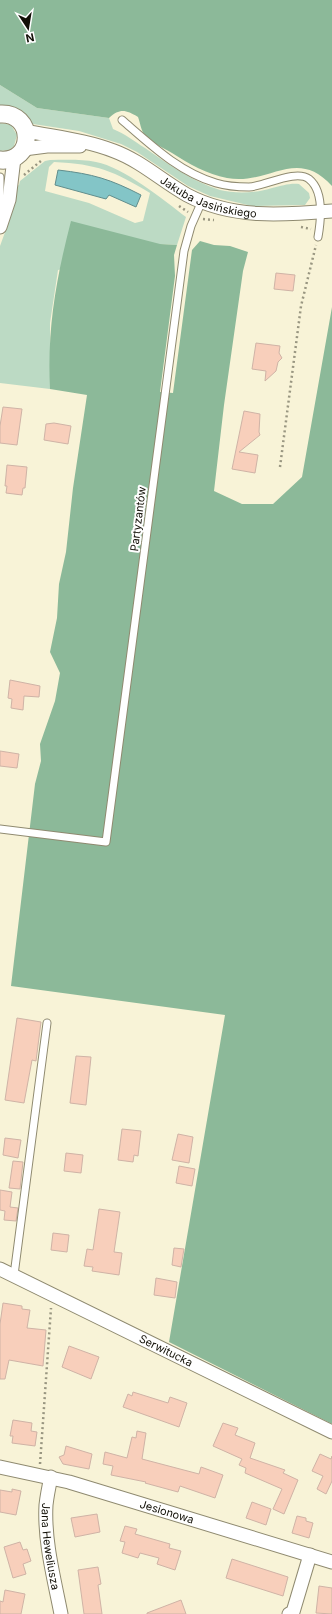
<svg xmlns="http://www.w3.org/2000/svg" width="332" height="1614" font-family="Inter,sans-serif">
<style>
.green{fill:#bcdac4;fill-rule:evenodd}
.forest{fill:#8cb999}
.water{fill:#83c5c7;stroke:#618e8d}
.building{fill:#f8cfbb;stroke:#cfb3a6}
.lines{fill:none;stroke-linecap:round;stroke-linejoin:round}
.service-casing{stroke:#8f8a70;stroke-width:9}
.minor-casing{stroke:#8f8a70;stroke-width:15}
.tertiary-casing{stroke:#8f8a70;stroke-width:19}
.path{stroke:#999681;stroke-width:2.5;stroke-dasharray:2 3;stroke-linecap:butt}
.service{stroke:#fff;stroke-width:7}
.minor{stroke:#fff;stroke-width:13}
.tertiary{stroke:#fff;stroke-width:17}
.labels{text-anchor:middle;dominant-baseline:central;stroke-width:4;stroke-linejoin:round;paint-order:stroke}
.street-label{font-size:11px;fill:#110f06;stroke:#fff}
</style>
<rect width="100%" height="100%" fill="#f8f3d7"/>
<path class="green" d="M0,85L37,108L109,118L113,129C125,134 134,141 145,148C168,164 193,182 220,190C236,194 257,193 272,188C282,186 289,183 299,184L309,193L310,198L305,205L252,206L210,196L188,186L137,152L121,144L79,131L33,124L0,108Z
M0,123L11,125L17,135L14,146L9,150L0,151Z
M50,160C65,160 81,159 96,162C123,167 164,200 186,217L177,245L160,244L58,270L50,323V389L0,383V246L8,224L15,187L19,185L20,181L45,161ZM54,162C97,164 114,171 150,193L143,221L135,223L89,203L45,191L49,167Z"/>
<path class="forest" d="M0,0H332V186C296,146 269,186 227,178C207,174 189,164 172,153C163,148 151,142 144,134C141,130 140,122 138,117C126,110 120,108 109,118L37,108L0,85Z
M71,221L160,244L177,245L174,255L175,276L160,392L173,393L192,250L200,241L214,245L230,246L248,252L243,271L224,405L214,491L242,504H273L302,477L332,307V1424L169,1342L225,1015L11,986L35,784L41,761L40,744L55,701L60,673L50,652L57,618L59,584L66,552L73,488L87,395L50,389C47,329 56,279 71,221Z"/>
<path class="water" d="M58,170C93,174 110,179 141,195L136,207L109,195L106,199L55,185Z"/>
<path class="building" d="M276,273L295,275L293,291L274,289Z
M256,343L280,346L279,353L282,358L278,362L276,371L265,381L266,371L252,369Z
M3,407L22,409L17,445L0,443V426Z
M244,411L260,414L259,432L260,435L239,452L258,455L255,473L232,469Z
M54,423L71,426L68,444L44,440L46,424Z
M7,465L27,467L25,488H23L22,495L6,493L7,486H5Z
M10,680L40,686L39,697L24,696L23,710L11,708L12,699L8,698Z
M0,751L19,754L17,768L0,766Z
M17,1018L41,1022L36,1061L32,1060L24,1103L5,1100Z
M76,1056L91,1057L86,1105L70,1103Z
M122,1129L141,1131L138,1156L134,1155L133,1162L118,1160Z
M178,1134L193,1137L189,1163L172,1160Z
M5,1138L21,1140L18,1158L3,1155Z
M66,1153L83,1155L81,1173L64,1171Z
M13,1161L23,1162L20,1189L9,1188Z
M179,1166L195,1169L192,1186L176,1183Z
M0,1190L12,1192L10,1207L18,1208L16,1221L4,1220L5,1211L0,1210Z
M99,1209L120,1212L114,1252L122,1253L119,1275L92,1271L93,1267L84,1266L87,1249L93,1250Z
M53,1233L69,1235L67,1252L51,1250Z
M174,1248L184,1249L181,1267L172,1265Z
M156,1278L177,1282L175,1298L154,1295Z
M3,1303L22,1306V1309L30,1310L27,1328L46,1330L43,1366L9,1360L5,1379H0V1324Z
M69,1346L99,1357L91,1379L62,1367Z
M133,1392L168,1403L170,1397L187,1403L179,1427L123,1407L128,1394L132,1396Z
M13,1420L32,1423L31,1431L37,1432L35,1446L12,1443L13,1436H10Z
M223,1423L238,1428L235,1435L255,1443L250,1458L285,1470L283,1473L298,1480L284,1514L273,1509L282,1489L245,1473L246,1468L239,1465L242,1459L213,1446Z
M137,1431L146,1433L142,1459L199,1474L201,1467L223,1475L215,1498L180,1486L178,1492L145,1483L146,1482L111,1475L113,1466L103,1464L105,1452L127,1458L132,1437L136,1438Z
M66,1446L92,1454L89,1469L63,1464L59,1457L64,1455Z
M320,1454L331,1459L332,1456V1481L326,1494L317,1489L323,1476L312,1471Z
M12,1489L21,1491L16,1515L0,1512V1490L12,1492Z
M252,1502L271,1509L266,1525L246,1518Z
M97,1514L100,1532L75,1537L71,1518Z
M297,1516L306,1518V1521L313,1523L309,1538L292,1533Z
M125,1526L137,1529L135,1534L170,1544L169,1548L181,1551L175,1570L157,1564L159,1558L140,1553L138,1558L122,1553L125,1542L120,1541Z
M20,1542L23,1550L27,1549L31,1561L23,1564L26,1574L13,1578L4,1547Z
M232,1559L288,1577L283,1596L226,1578Z
M98,1567L101,1584L98,1585L102,1614H84L78,1570Z
M319,1586L332,1588V1614L316,1613Z
M5,1590L25,1594L21,1614H0V1601L3,1602Z
M181,1600L186,1614H147V1613Z"/>
<g class="lines">
<defs>
<path id="service" d="M122,120C151,145 179,172 216,183C226,186 239,187 249,187C265,186 296,169 309,179C324,191 321,220 318,237
M0,177V209
M0,829L106,842L184,251L191,226L202,201
M14,1275L47,1023"/>
<g id="minor">
<path id="s1" d="M26,131C55,137 86,140 114,151C141,161 162,181 187,195C232,219 283,215 332,211"/>
<path d="M24,149L47,146H80"/>
<path d="M0,227L9,200L14,158"/>
<path id="s2" d="M0,1269L332,1432"/>
<path id="s3" d="M0,1467L69,1482L332,1562"/>
<path id="s4" d="M51,1477C49,1486 47,1496 46,1505C44,1541 54,1578 61,1614"/>
<path d="M289,1614L293,1612L310,1555"/>
</g>
<path id="tertiary" d="M0,114C35,112 35,163 0,160"/>
</defs>
<use href="#service" class="service-casing"/>
<use href="#minor" class="minor-casing"/>
<use href="#tertiary" class="tertiary-casing"/>
<path class="path" d="M24,175L42,160
M179,206L188,212
M203,219L214,220
M301,227L311,229
M280,467L301,306L316,245
M40,1464L51,1308"/>
<use href="#service" class="service"/>
<use href="#minor" class="minor"/>
<use href="#tertiary" class="tertiary"/>
</g>
<g class="labels">
<g class="street-label">
<text stroke="none"><textPath href="#s1" startOffset="197">Jakuba Jasińskiego</textPath></text>
<text transform="translate(138 519) rotate(-83)">Partyzantów</text>
<text stroke="none"><textPath href="#s2" startOffset="185">Serwitucka</textPath></text>
<text stroke="none"><textPath href="#s3" startOffset="173">Jesionowa</textPath></text>
<text stroke="none"><textPath href="#s4" startOffset="70">Jana Heweliusza</textPath></text>
</g>
</g>
<g transform="translate(28 28) rotate(168)" stroke="#ffffff" stroke-width="3" paint-order="stroke">
<path d="M0-3L7 15L0 10L-7 15Z" fill="#110f06"/>
<text y="-6" font-size="11" font-weight="bold" text-anchor="middle" fill="#110f06">N</text>
</g>
</svg>
